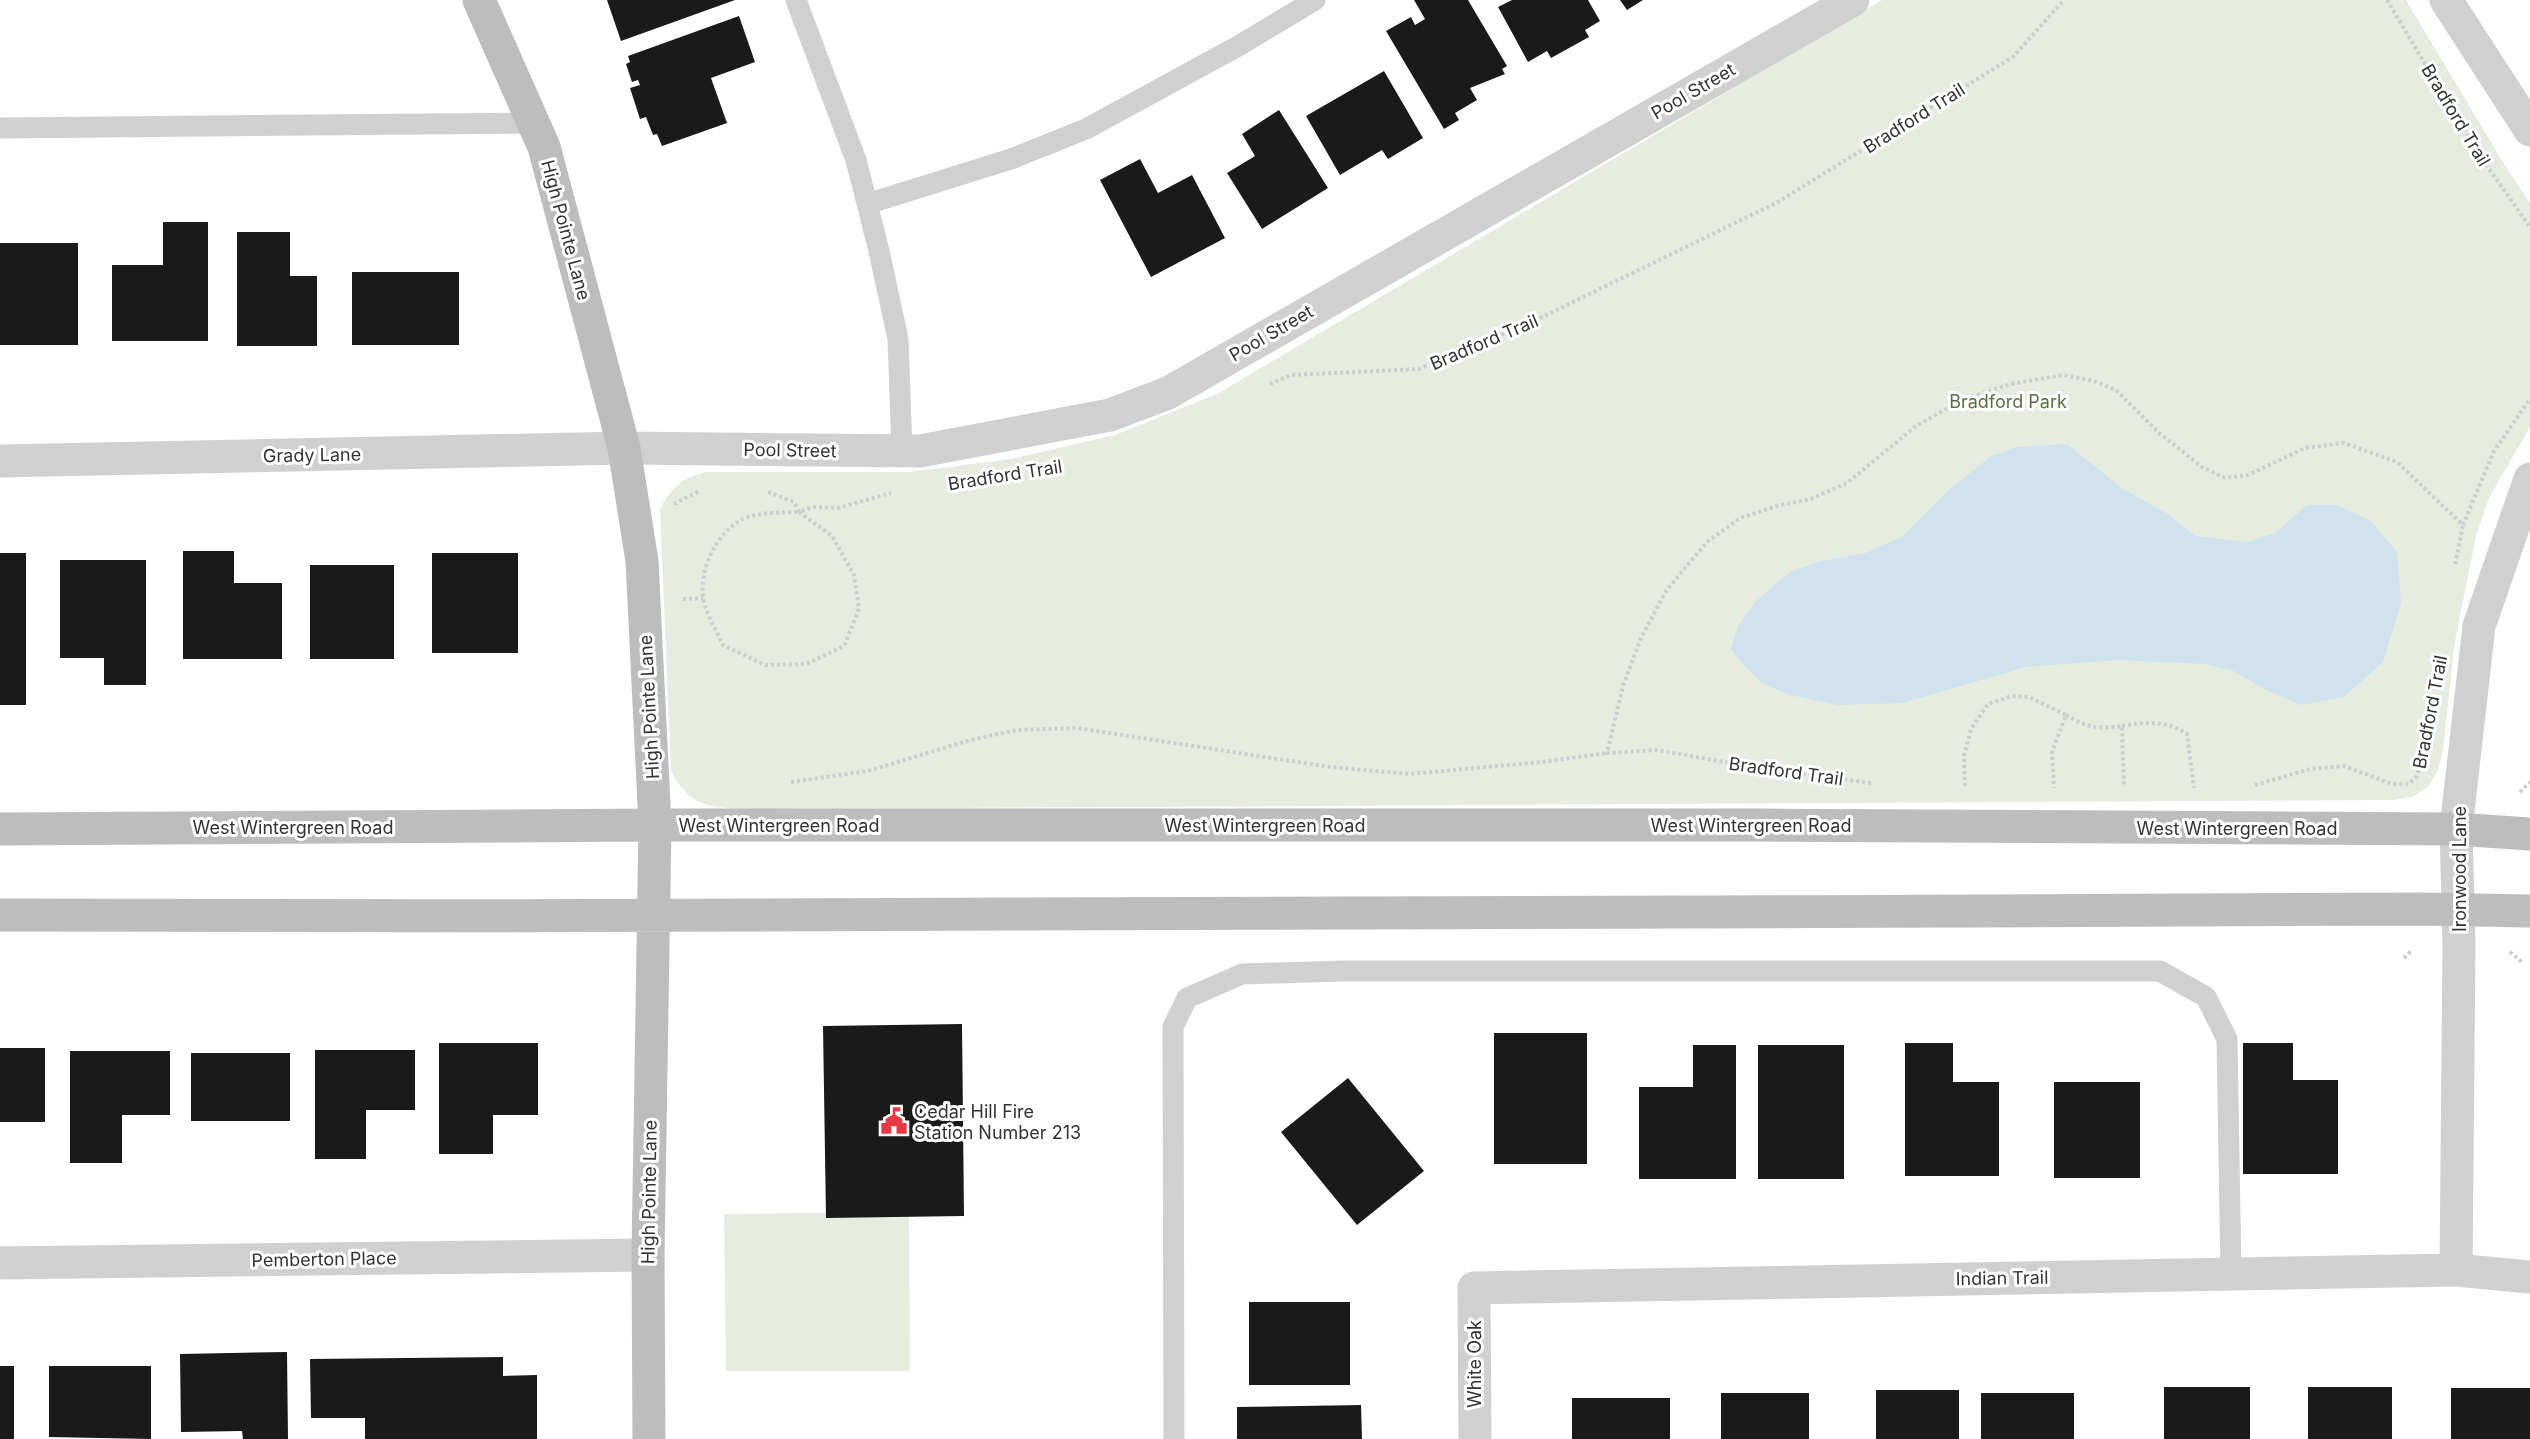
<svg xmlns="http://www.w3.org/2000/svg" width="2530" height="1439" font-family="Inter,sans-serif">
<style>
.green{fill:#e6ecdf}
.water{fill:#cfe2ee}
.building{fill:#1a1a1a}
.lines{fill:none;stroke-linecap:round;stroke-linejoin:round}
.path{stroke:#cdcdcd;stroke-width:4;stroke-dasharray:3 3;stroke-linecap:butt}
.lane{stroke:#d0d0d0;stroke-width:21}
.street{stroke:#d0d0d0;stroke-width:33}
.secondary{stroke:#bdbdbd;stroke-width:33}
.labels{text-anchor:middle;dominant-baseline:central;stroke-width:6;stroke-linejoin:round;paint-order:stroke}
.street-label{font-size:18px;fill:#333;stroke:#fff}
.park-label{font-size:18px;fill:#56703f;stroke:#fff}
.poi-label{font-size:18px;fill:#333;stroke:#fff;text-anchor:start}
</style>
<rect width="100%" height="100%" fill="#fff"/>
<path class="green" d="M1882,0H2406L2501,159L2530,203V427L2489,498L2476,536L2455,641L2443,749L2438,770L2428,787L2412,797L2394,800L746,809C710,808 689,806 671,771L660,509C671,488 683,477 706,472H908L1010,459L1115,435L1217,394Z
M909,1212L910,1371H726L724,1214Z"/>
<path class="water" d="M2067,444L2123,489L2168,514L2195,536L2248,542L2275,533L2307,505H2337L2371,521L2397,552L2401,603L2383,662L2344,697L2301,705L2262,688L2234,671L2205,664L2117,660L2025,667L1903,703L1838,705L1790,695L1763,684L1740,661L1731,649L1738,626L1755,602L1790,572L1821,561L1866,553L1903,536L1950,489L1990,457L2016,447Z"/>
<path class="building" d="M607,0H735L621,41Z
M1414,0H1468L1507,66L1502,69L1505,74L1470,88L1477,100L1455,113L1459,120L1444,129L1386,31L1411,17L1415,25L1425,19Z
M1512,0H1588L1600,21L1585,30L1589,37L1551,58L1547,51L1528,62L1498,7Z
M1620,0H1643L1627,10Z
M739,16L755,62L711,78L727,123L662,146L657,134L653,135L646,117L640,119L630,88L640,85L638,80L632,82L626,64L630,62L628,56Z
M1384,71L1423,138L1388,159L1382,150L1340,175L1306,116Z
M1279,110L1328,188L1262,229L1227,173L1255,156L1242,134Z
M1140,159L1158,193L1192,175L1225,238L1151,277L1100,180Z
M163,222H208V341H112V265H163Z
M237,232H290V276H317V346H237Z
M0,243H78V345H0Z
M352,272H459V345H352Z
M183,551H234V583H282V659H183Z
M0,553H26V705H0Z
M432,553H518V653H432Z
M60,560H146V685H104V658H60Z
M310,565H394V659H310Z
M962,1024L964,1216L826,1218L823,1026Z
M1494,1033H1587V1164H1494Z
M439,1043H538V1115H493V1154H439Z
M1905,1043H1953V1082H1999V1176H1905Z
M2243,1043H2293V1080H2338V1174H2243Z
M1693,1045H1736V1179H1639V1087H1693Z
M1758,1045H1844V1179H1758Z
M0,1048H45V1122H0Z
M315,1050H415V1110H366V1159H315Z
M70,1051H170V1115H122V1163H70Z
M191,1053H290V1121H191Z
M1348,1078L1424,1171L1357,1225L1281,1132Z
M2054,1082H2140V1178H2054Z
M1249,1302H1350V1385H1249Z
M287,1352L288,1439H243L242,1431L181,1432L180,1354Z
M503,1357V1376L537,1375V1439H365V1418H311L310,1359Z
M0,1366H14V1439H0Z
M49,1366H151V1439L49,1437Z
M2164,1387H2250V1439H2164Z
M2308,1387H2392V1439H2308Z
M2451,1388H2530V1439H2451Z
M1876,1390H1959V1439H1876Z
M1721,1393H1809V1439H1721Z
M1981,1393H2074V1439H1981Z
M1572,1398H1670V1439H1572Z
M1361,1405L1362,1439H1237V1407Z"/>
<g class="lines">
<path class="path" d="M2387,0L2480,156L2530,227
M1270,384L1291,375L1419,369L1532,322L1776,203L2013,57L2064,0
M768,492L794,502L799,512L813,507L838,508L891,493
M674,504L699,491
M799,512L832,536L854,575L859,609L844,646L806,664L765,665L723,645C717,631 705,613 703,597C700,569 715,536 739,521C756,511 781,513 799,512Z
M2455,564L2463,525
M683,599L703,598
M2066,715C2088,728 2097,729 2122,726L2124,787
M2122,726C2146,722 2166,720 2187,734L2194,788
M791,782L868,771L967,741L1016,730L1077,728L1330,767L1410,774L1542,762L1607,753
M1871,783L1760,768L1656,750L1607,753L1623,686L1641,638L1666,591L1707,542L1740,518L1777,506L1811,499L1847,483L1916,426L1962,400L2011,384L2063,375L2094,381L2116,390L2158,432L2202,467L2225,478L2248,475L2305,448L2344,443L2397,462L2463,525L2494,451L2530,399
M2255,785L2310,769L2344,766L2392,784H2409L2417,776L2420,764
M1965,786L1964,756L1971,729L1988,704L2012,696L2029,697L2066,715L2052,752L2054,788
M2520,792L2530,782
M2510,952L2523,963
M2404,958L2412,950"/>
<path class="lane" d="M796,0L856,160L879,251L898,339L902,451
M0,128L533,123
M867,204L1011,159L1086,129L1240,45L1315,0
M1174,1439L1173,1027L1187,998L1242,974L1343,971H2160L2206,997L2227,1039L2231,1274"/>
<path class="street" d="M2446,0L2530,130
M0,461L624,448L920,451L1110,415L1168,393L1853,0
M0,1263L648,1255
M2456,1270L2459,945L2456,829L2479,626L2530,479
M1475,1439L1474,1288L2456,1270L2530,1277"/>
<path class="secondary" d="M479,0L544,147L624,448L642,561L655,825L648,1255L649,1439
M0,829L655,825H1755L2456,829L2530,834
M0,915C807,918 1614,912 2421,909L2530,911"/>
</g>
<defs>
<symbol id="civic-bare" viewBox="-9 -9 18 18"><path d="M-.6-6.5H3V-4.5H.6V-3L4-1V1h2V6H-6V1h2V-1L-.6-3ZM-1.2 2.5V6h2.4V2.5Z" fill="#e63946" stroke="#fff" stroke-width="2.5" paint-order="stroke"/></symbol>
</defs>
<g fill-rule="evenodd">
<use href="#civic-bare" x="875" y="1102" width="38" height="38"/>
</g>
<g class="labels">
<g class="street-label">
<text transform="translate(1693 91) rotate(-30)">Pool Street</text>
<text transform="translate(2456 115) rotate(59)">Bradford Trail</text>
<text transform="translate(1914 118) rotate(-32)">Bradford Trail</text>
<text transform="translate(566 230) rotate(75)">High Pointe Lane</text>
<text transform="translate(1271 333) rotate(-30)">Pool Street</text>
<text transform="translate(1484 342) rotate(-23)">Bradford Trail</text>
<text transform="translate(790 450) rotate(1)">Pool Street</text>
<text transform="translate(312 455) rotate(-1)">Grady Lane</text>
<text transform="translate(1005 475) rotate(-9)">Bradford Trail</text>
<text transform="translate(649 707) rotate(-93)">High Pointe Lane</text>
<text transform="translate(2430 712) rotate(-79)">Bradford Trail</text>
<text transform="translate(1786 771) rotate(8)">Bradford Trail</text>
<text x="779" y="825">West Wintergreen Road</text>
<text x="1265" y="825">West Wintergreen Road</text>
<text x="1751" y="825">West Wintergreen Road</text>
<text x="293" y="827">West Wintergreen Road</text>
<text x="2237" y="828">West Wintergreen Road</text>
<text transform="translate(2459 869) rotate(-90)">Ironwood Lane</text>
<text transform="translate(649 1192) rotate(-89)">High Pointe Lane</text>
<text transform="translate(324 1259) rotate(-1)">Pemberton Place</text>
<text transform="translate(2002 1278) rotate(-1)">Indian Trail</text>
<text transform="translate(1474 1364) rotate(-90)">White Oak</text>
</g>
<g class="park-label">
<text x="2008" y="401">Bradford Park</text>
</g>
<g class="poi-label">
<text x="914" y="1111">Cedar Hill Fire<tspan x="914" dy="21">Station Number 213</tspan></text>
</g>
</g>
</svg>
